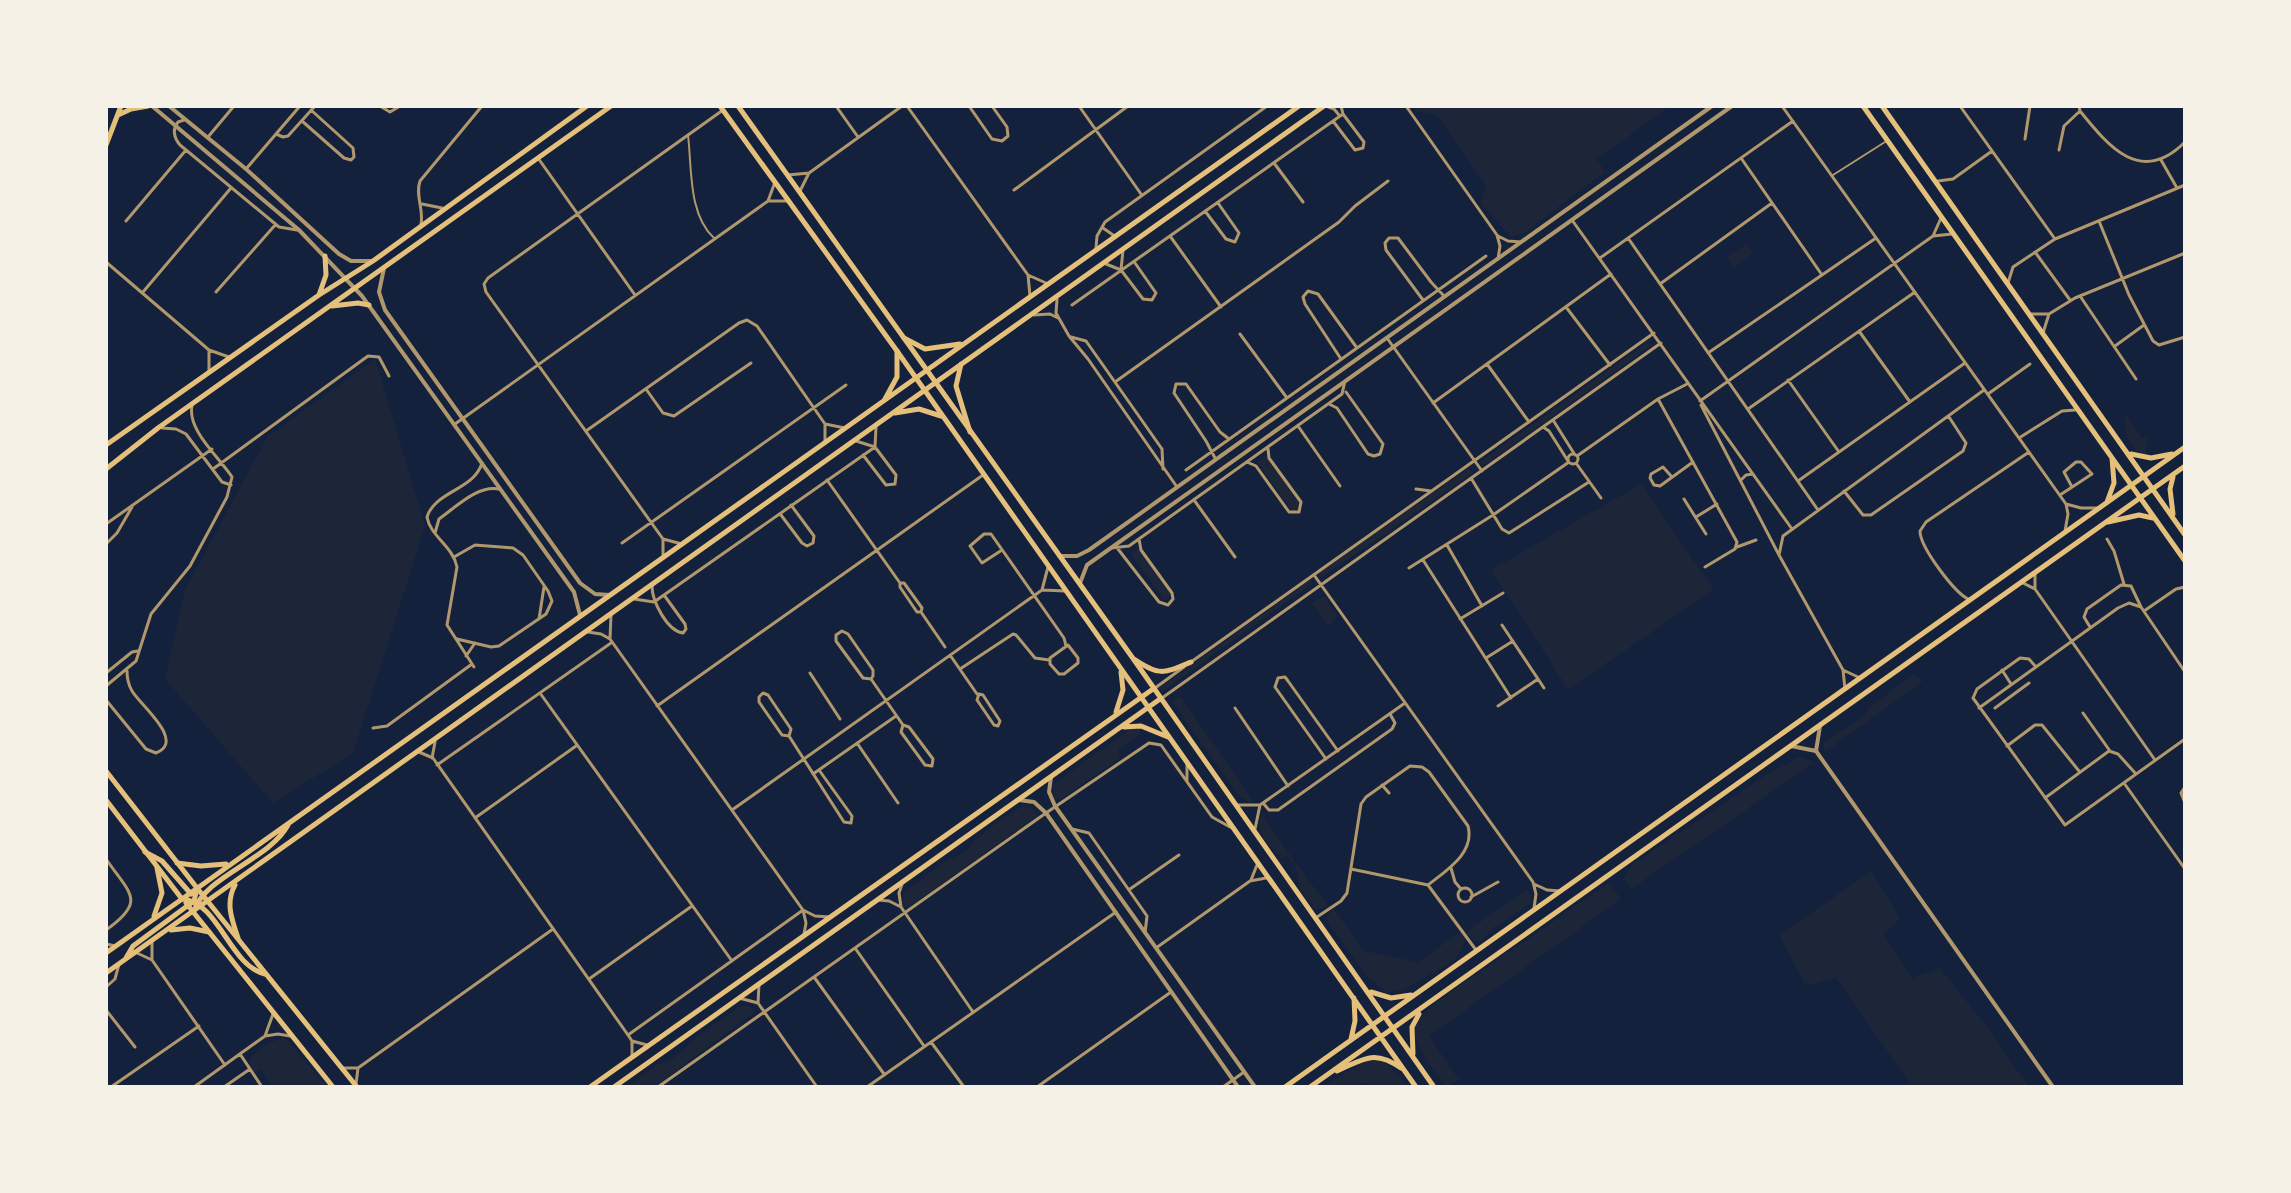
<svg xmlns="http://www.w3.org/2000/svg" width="2291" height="1193" font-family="'Golos Text',sans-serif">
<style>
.green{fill:#1d2539}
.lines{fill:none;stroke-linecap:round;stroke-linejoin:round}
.service{stroke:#b1986c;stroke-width:2}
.minor{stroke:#b1986c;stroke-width:3}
.tertiary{stroke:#b1986c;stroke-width:4}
.secondary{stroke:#e5c07b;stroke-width:5}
.primary{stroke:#e5c07b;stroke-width:5}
.trunk{stroke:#e5c07b;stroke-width:5}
</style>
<rect width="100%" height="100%" fill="#14213d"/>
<path class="green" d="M1414,106H1670L1597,159L1605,172L1524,233L1511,237L1481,204L1486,185L1437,115L1417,111Z
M1747,244L1753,253L1733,267L1726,257Z
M1649,341L1652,345L1483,466L1480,462Z
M375,359L425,526L353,753L273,803L165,679L185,590L268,436Z
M2125,414L2141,437L2148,438L2145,456C2128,447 2123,433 2125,414Z
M1266,455L1302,505L1293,513L1257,462Z
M1469,468L1473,473L1321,578L1318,573Z
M1641,484L1714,590L1568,689L1491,570Z
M1140,547L1174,594L1164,600L1131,554Z
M1310,580L1313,583L1162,692L1159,688Z
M1324,596L1337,615L1328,627L1312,603Z
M1913,674L1923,681L1825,752L1823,743C1836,730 1862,725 1869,708Z
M1181,697L1253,801L1248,802L1239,796L1173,703L1175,698Z
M1131,729H1140V734L1118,750L1120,758L1060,800L1054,799L1053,784Z
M1799,757L1815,762L1631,889L1623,879L1633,864L1767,774Z
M1024,805L1033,809L1037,816L908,908L902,905L904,892L947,860C962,857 969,847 979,837C991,825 1009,815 1024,805Z
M1262,815L1295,862L1292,864L1287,855L1282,858C1269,846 1254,832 1262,815Z
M1297,864L1328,906L1315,910L1302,892L1297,878L1299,876L1294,867Z
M1872,871L1900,919L1883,934L1912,978L1940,968L1990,1031L2029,1087H1912L1836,977L1806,986L1779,935Z
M1609,883L1621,899L1429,1036L1459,1080L1446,1087C1437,1075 1412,1044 1415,1028C1418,1018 1429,1010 1436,1002Z
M1527,889L1531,896L1530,904L1494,927L1482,941H1474L1466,932Z
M1334,909L1364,951L1418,962L1460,932L1466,940L1454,961L1403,990L1387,993L1366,975L1325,918Z
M748,1006L754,1010V1013L654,1087H626L659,1064L667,1062L683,1051L691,1041L739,1007Z
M285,1038L328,1087H273L260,1069L254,1072L249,1061C257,1048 270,1041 285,1038Z
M1372,1058L1384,1061L1409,1087H1376L1365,1083L1349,1087H1321Z"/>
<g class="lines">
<path class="service" d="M688,135C692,168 688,214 714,238
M1833,175L1885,142"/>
<path class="minor" d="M380,106L390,112L400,106
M836,106L858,137
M907,106L1028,275L1030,296
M969,106L992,139L1002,141L1008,136L1007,127L992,106
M1079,106L1141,194
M1326,106L1334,109L1339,115
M1406,106L1497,235L1500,246L1498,259
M1782,106L2066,504L2068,514L2065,531
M1960,106L2055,239
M2079,106L2080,111C2109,147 2141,186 2185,142
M184,120L178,122C172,129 174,138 180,145L279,227L297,230
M302,121L344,158L351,160L354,157L353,148L311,110
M1333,121L1355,150L1363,148L1364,142L1343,114L1341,106
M276,134L283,137L288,136L315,106
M208,137L234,106
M2025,139L2030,106
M2059,150L2064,126L2080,111
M538,158L635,295
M1741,158L1822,275
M2161,160L2177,188
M1274,163L1303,202
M246,169L300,106
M788,175L809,173L902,106
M1938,181L1953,179L1992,151
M1014,190L1128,106
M800,191L809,173
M768,201H788
M422,204L442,208
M1205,211L1226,239L1235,242L1239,233L1218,203
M1572,220L1792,529
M126,221L186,150
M2099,221L2129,295L2153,341L2159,345L2185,337
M421,224C424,209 415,196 420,181L482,106
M1103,228L1116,237
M1170,236L1221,307
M1498,236L1508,241L1521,242
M1933,236L1941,218
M1628,238L1818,510
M1096,248L1097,236L1105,222L1267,106
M2035,252L2070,300
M1600,258L1793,121
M106,262L209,350L229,357
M1106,264L1121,270L1143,299L1152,300L1156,293L1135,263
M1121,270L1123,250
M1028,275L1046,283
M2008,283L2013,267L2055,239L2185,185
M1660,284L1772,203
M143,292L231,188
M216,292L276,224
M2080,296L2136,379
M1057,299L1056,313L1069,336L1088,359L1177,487
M1423,300L1386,250L1385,243L1389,238H1398L1431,282L1444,296
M1072,305L1343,114
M1566,307L1610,365
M2030,314H2049L2075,298L2185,253
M1034,315L1050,314L1058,318
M1859,331L1910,402
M2043,333L2049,314
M1240,334L1287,398
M1071,337L1086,341L1162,449L1163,469
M1387,338L1482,471
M2115,346L2144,325
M1708,353L1876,238
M1341,359L1305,304L1303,297L1308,291L1318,294L1357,348
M1487,364L1529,422
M209,371V350
M1788,380L1839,452
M1115,382L1339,222L1355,206L1388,181
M646,389L663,413L674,416L751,363
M1988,394L2030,364
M1658,399L1737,542L1735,549L1705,567
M1700,401L1933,236L1952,234
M1433,403L1611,274
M1329,404L1337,408L1368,454L1374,456L1380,454L1383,444L1346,392
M1701,405L1779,555L1843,670L1845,689
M1748,409L1915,292
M1553,420L1575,455
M455,424L768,201L775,182
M825,424L845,428
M1298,426L1340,486
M1543,427L1549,431L1568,461
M162,428L176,429L186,434L222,482L231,485
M586,431L739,323L747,320L757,326L825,424V441
M2019,438L2062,411L2075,410
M856,441L875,447L896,475L895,484L886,485L863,455
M875,447L876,427
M1568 459a5 5 0 1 1 10 0a5 5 0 1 1-10 0Z
M1577,456L1658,399L1687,384
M1215,458L1206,441L1174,393L1176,384H1186L1220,432L1229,439
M1247,462L1256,466L1289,512H1299L1301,502L1269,458L1268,449
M1576,463L1601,498
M213,469L368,356L379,357L389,376
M1186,470L1486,256
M1672,477L1663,467L1651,474L1650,478L1654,485L1660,486L1693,462
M1471,478L1502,529L1509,533L1589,482
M827,480L900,583
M1741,480L1746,475L1753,474
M1798,481L1965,363
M1416,489L1431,491
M1844,491L1863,515H1871L1963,451L1966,443L1949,417
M2060,495L2092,474L2081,462H2076L2064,472L2072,487
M1684,499L1706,534
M1194,500L1235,557
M2066,504L2081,508H2097
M781,515L802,543L807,546L813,543L814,536L791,505
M1696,517L1717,504
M106,524L212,449
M435,533L439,519C456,507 477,485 499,489
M663,539L682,544
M2107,539L2114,551L2124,584
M622,543L846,385
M106,544L117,533L132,507
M1447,545L1482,606
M1737,547L1756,540
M1111,548L1129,546L1342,394L1345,381
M1118,549L1159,602L1168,605L1173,599L1172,593L1141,550L1139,539
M1002,550L982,563L970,546L984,534H991L1064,638L1066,646
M663,555V539L486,292L484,284L488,278L723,110
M1779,555L1783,536L1984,390
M454,557L475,545L513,548L523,555L548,591L552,601L546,614L499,646L491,647L457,639
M1423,560L1511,698
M1409,568L1493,515L1569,462
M2035,573V589
M1314,575L1533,882L1536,894L1534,908
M2021,582L2035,589L2155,760
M900,583H904L922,608L921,612H917L900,587Z
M652,586C652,601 667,631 683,633L686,629L685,624L664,595
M1042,590L1065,591
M634,599L654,602
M1970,600C1955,594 1920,547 1920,531L1926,522L2029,452
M654,602L875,447
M2144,611L2176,589L2185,587
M921,612L945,647
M539,619L544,587
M1460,619L1503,593
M1502,625L1544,688
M2090,627L2084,617L2087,609L2121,585L2131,586L2141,607L2185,672
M842,631L848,634L873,670V676L871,679L863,678L836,641V635Z
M588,632L601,634L610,639L803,910L806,923L804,934
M610,639L611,615
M1068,645L1078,658V663L1064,674H1059L1050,664V658Z
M950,655L977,694
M466,656L475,643
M1486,658L1513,641
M1191,662L1654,333
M474,667L447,625L457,567C453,546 430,536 427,517C435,491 474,490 482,463
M2036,667L2029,659L2020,658L1977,689L1973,698L2065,825L2185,739
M960,669L1013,634L1016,635L1035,658L1049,660
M1843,670L1858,677
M2002,670L2011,684
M106,673L132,652L138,651
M810,673L840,719
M871,679L903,725
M106,686L136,661L151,614L190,566L227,497L232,477C219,457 187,430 192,406
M1155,688L1184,667
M540,693L732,961
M763,693L768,695L791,729L789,736L782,735L759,702V697Z
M979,694L983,695L1000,721L998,726L994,725L977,700Z
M1162,698L1661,343
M106,700L146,749L156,753C186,741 141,706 132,691C128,684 127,678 127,671
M657,706L983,475
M1498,706L1538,679
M1235,708L1288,786
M1979,708L2118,608L2129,603L2141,607
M1995,708L2029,683
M2083,713L2110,751
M903,725L909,727L933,759L932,766L925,765L901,732Z
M373,728L387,726L472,664
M789,736L844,822L851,823L852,816L819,770
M857,743L898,803
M2007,746L2035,725H2042L2079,771
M419,752L433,758L628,1035L632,1041V1056
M432,758L435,742
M1326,759L1275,687L1278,678L1285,677L1288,681L1338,751
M437,765L611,643
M813,774L896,716
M1187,781V764
M2124,783L2185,869
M1382,785L1389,793
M2185,787L2181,793L2185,803
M2045,798L2109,751L2118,754L2136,774
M1263,803L1269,810H1278L1392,729L1395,723L1390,714
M1238,805H1260L1405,703
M732,810L1042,590L1048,567
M475,818L576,746
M1072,829L1089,833L1147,916L1145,933
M1255,829L1260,805
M106,859C130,894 147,901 106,930
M1451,868L1455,882L1461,889
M1351,869L1428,885L1476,950
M1251,880L1257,865
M1534,884L1547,890L1560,891
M1458 895a7 7 0 1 1 14 0a7 7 0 1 1-14 0Z
M1130,889L1179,855
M1471,897L1498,882
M878,900L889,901L901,907L973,1012
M901,907L899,893L902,884
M803,910L815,916L830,917
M1317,917L1341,901L1347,893L1361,804L1366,797L1410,766L1422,767L1429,772L1468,826C1475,853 1447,870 1428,885
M152,940V960
M106,944L116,946
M855,948L924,1046
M1156,948L1250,881L1266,878
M137,953L152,960L225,1065
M814,977L884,1074
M589,979L692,906
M759,984L758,1003L817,1087
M106,987L115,979L119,964
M739,998L758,1003
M106,1010L135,1047
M628,1035L803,910
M265,1036L278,1034L290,1036
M632,1041L647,1045
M931,1042L964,1087
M240,1054L262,1087
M341,1068H358L553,929
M356,1084L358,1068
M111,1087L199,1026
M194,1087L265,1036L273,1014
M224,1087L250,1069
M658,1087L1046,813L1149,743L1161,745L1212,817L1230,827
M867,1087L1116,912
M1037,1087L1171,992
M1223,1087L1244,1072"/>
<path class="tertiary" d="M152,106L299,230L362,296L574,592L580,615
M169,106L246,169L339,254L351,261H371
M384,268L379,292L385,310L580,583L595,594L610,595
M1059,556H1077L1089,550L1712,106
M1080,583L1087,565L1732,106
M1820,726L1816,751L2053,1087
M1791,746L1816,751
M1051,777L1049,792L1055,806L1255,1087
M1019,800L1034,802L1046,813L1238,1087"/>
<path class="secondary" d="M720,106L897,351L1416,1087
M738,106L1132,657L1434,1087
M1863,106L2185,561
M1882,106L2185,535
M118,115L131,109L148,106
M106,145L121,106
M319,295L326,275L325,256
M332,306L358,303L369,305
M106,445L319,295L373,261L587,106
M2131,454L2151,458L2172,454
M106,469L158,428L611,106
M2173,477L2170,489L2173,514
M2107,502L2114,483L2112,458
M2108,522L2139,515L2153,518
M1134,659C1159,676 1163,674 1191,662
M1116,712L1123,690L1121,672
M1124,727L1141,726L1168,737
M106,771L197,888
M106,800L182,899
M1371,992L1391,998L1411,995
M1351,1039L1355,1021L1354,998
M1413,1054L1412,1027L1419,1014
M1337,1071C1364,1059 1374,1049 1401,1068
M590,1087L1153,689
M614,1087L1160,699
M1285,1087L2185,447
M1310,1087L2185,466"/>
<path class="primary" d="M197,888L357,1087
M186,903L333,1087"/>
<path class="trunk" d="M904,338L925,349L960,344
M961,364L956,386L970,432
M885,399L897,377V351
M895,413L919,409L941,416
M145,852L162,861L191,894
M177,863L201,866L226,864
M235,885C225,903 232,920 238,938
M183,899C219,903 230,966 265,974
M194,911C205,876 269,860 288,825
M154,916L162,893L157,868
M171,930L190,928L209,932
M106,953L1299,106
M126,958L133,946L194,901L197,889
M106,973L1324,106"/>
</g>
<rect width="2291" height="1193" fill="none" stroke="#f6f1e7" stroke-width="216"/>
</svg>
